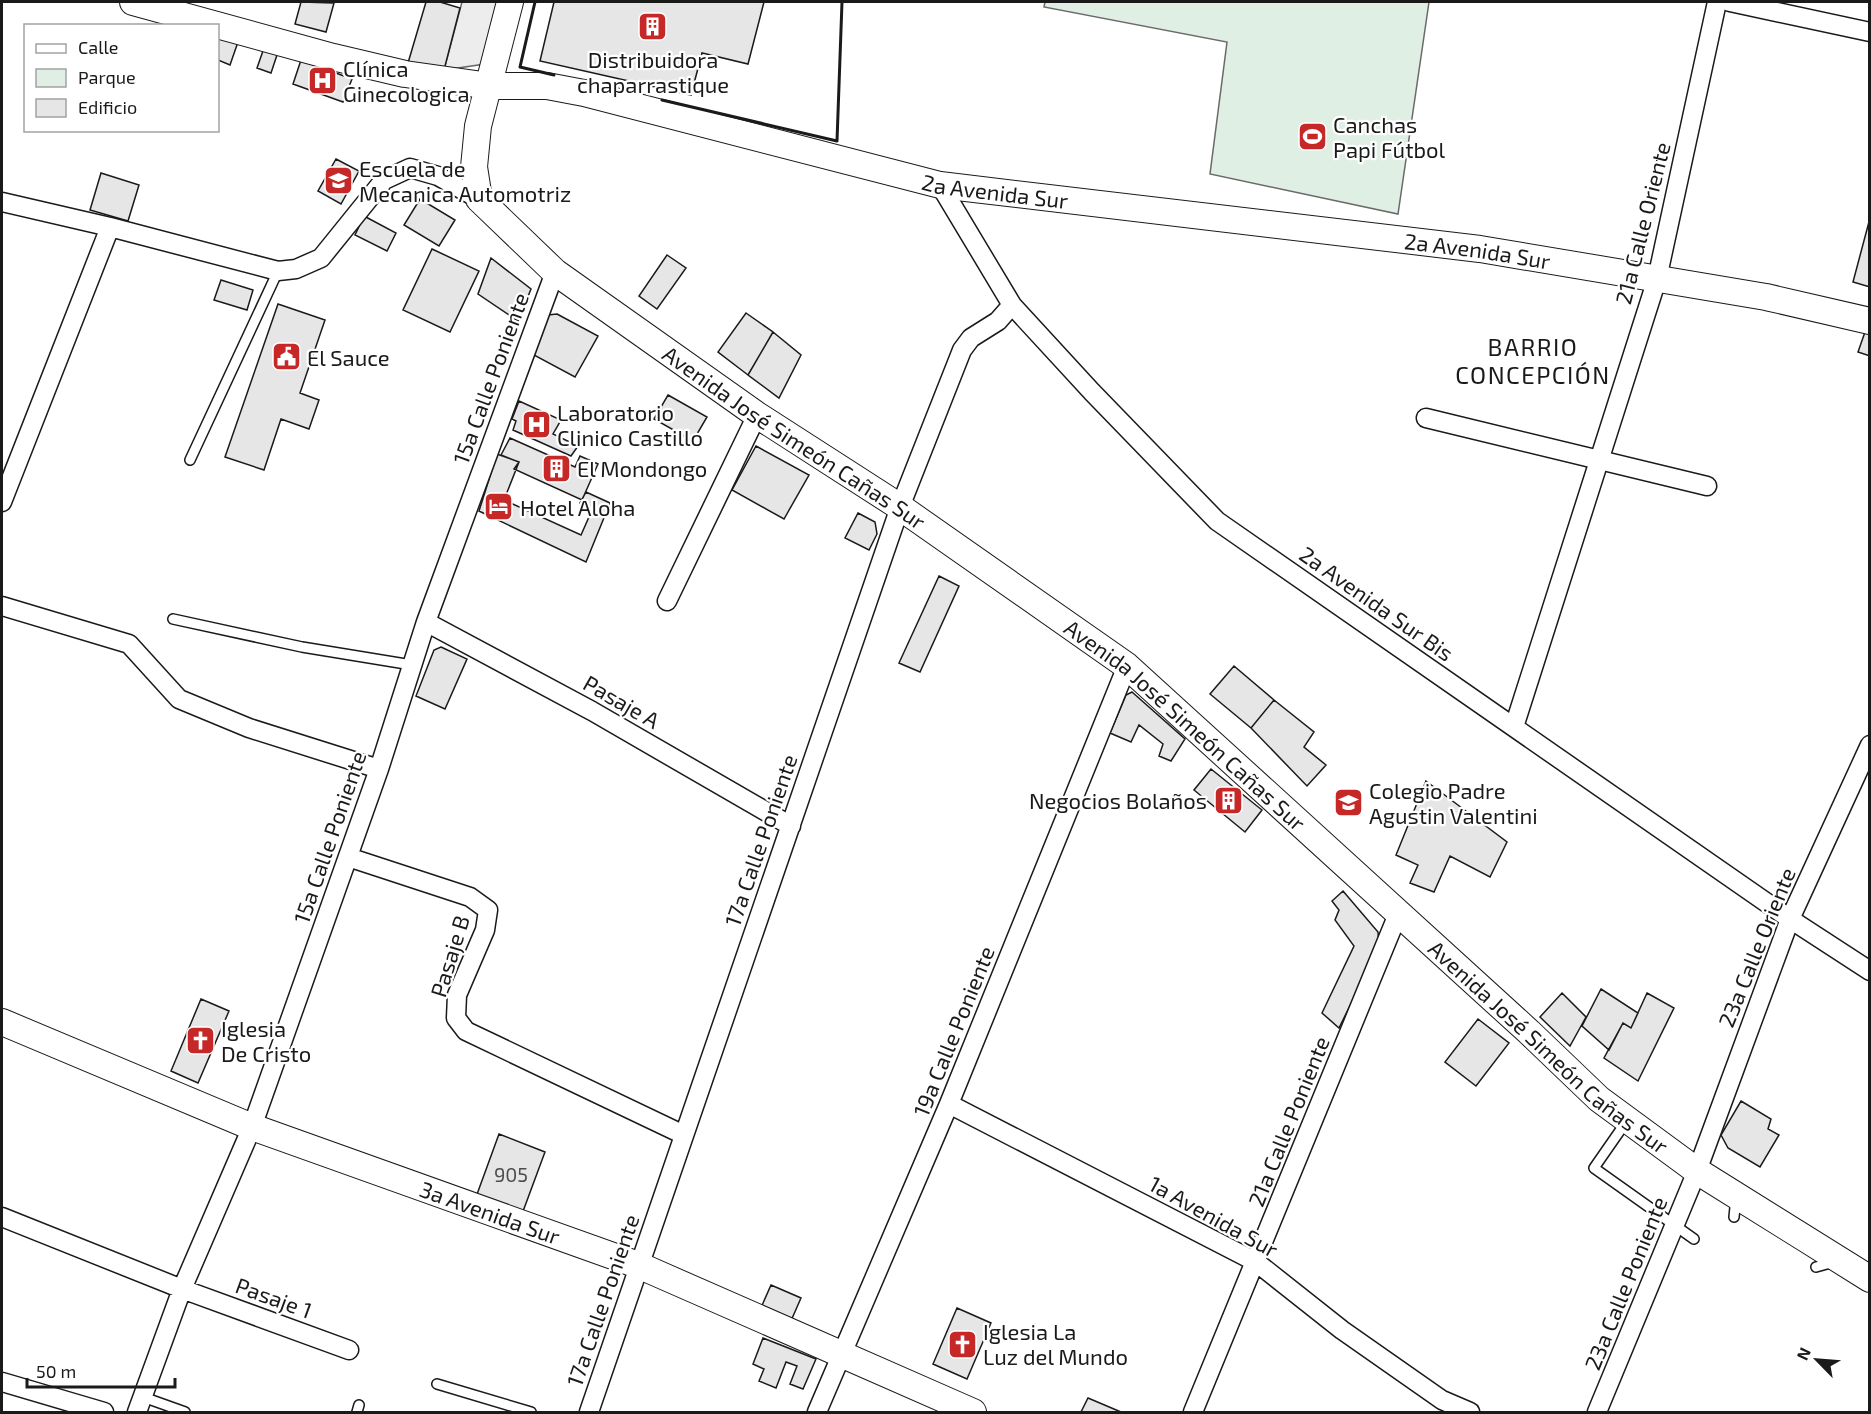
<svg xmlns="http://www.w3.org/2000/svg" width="1871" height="1414" font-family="'Exo 2',sans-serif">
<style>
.green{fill:#e0efe3;stroke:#6a6a6a;stroke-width:1.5}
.parking{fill:#ededed;stroke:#6a6a6a;stroke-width:1.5}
.building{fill:#e6e6e6;stroke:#1a1a1a;stroke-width:1.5}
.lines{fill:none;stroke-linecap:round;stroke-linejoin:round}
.lane-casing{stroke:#1a1a1a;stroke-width:12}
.street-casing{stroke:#1a1a1a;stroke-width:21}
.secondary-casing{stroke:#1a1a1a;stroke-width:28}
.lane{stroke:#fff;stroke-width:9}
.street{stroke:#fff;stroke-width:18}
.secondary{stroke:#fff;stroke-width:26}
.wall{stroke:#1a1a1a;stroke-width:3}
.labels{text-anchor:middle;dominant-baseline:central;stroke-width:4.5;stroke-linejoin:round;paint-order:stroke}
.number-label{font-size:20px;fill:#4d4d4d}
.poi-label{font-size:22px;fill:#1a1a1a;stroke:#fff;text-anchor:start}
.street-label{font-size:22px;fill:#1a1a1a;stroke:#fff}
.neighbourhood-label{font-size:24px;letter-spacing:1.5px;fill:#1a1a1a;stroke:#fff}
</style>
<rect width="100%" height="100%" fill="#fff"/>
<path class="green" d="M1045,2H1429L1398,214L1210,174L1227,42L1044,7Z"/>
<path class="parking" d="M462,2H498L485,64L444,70Z"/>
<path class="building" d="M301,2L334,3L326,32L295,24Z
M426,2H440L460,8L444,70L408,63Z
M554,2H764L748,64L702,53L691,95L540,61Z
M218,35L238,42L230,65L218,60Z
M264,48L278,52L271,73L257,68Z
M301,60L352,79L343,102L293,84Z
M336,159L359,171L341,204L318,191Z
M101,173L139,185L128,221L90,210Z
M420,199L455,220L439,246L404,225Z
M364,216L396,233L387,251L355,235Z
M1870,218V287L1853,282Z
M432,249L479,271L450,332L403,310Z
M667,255L686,268L657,309L639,296Z
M491,258L531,289L518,321L478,294Z
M221,280L253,290L247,310L214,300Z
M278,304L325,320L300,393L319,400L309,429L281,419L264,470L225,457Z
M746,313L773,332L748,375L718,352Z
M557,314L598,336L575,377L532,354L548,315Z
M773,332L801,355L779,398L748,375Z
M1865,332L1870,334V356L1858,352Z
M668,395L707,417L693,441L654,419Z
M519,401L561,420L553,434L578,446L571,456L513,430L516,421L512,419Z
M510,438L575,467L580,456L598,464L582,500L514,469L519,462L501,455Z
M756,446L809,475L784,519L732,490Z
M497,454L519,462L504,500L581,535L592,510L580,503L586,492L610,503L586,562L479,511Z
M858,513L875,522L877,534L869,550L845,538Z
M939,576L959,586L920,672L899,663Z
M441,647L467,659L445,709L416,696L434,650Z
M1234,666L1274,700L1251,728L1210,694Z
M1132,692L1185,739L1171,761L1159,756L1163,744L1139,725L1131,742L1110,733L1126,695Z
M1274,700L1314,732L1304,747L1326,765L1307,786L1251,728Z
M1211,769L1262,810L1245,832L1194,790Z
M1426,781L1507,842L1490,877L1450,856L1434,892L1410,883L1418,865L1396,855Z
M1343,891L1378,932L1379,947L1339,1028L1322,1013L1354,946L1335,920L1339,910L1332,901Z
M1601,989L1638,1013L1631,1028L1623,1023L1609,1050L1582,1026Z
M1562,993L1586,1017L1570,1046L1540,1017Z
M1647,993L1674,1008L1638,1081L1604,1058L1623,1023L1631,1028Z
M201,999L229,1011L198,1083L171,1071Z
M1478,1019L1509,1043L1476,1086L1445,1062Z
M1741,1101L1771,1119L1768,1129L1779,1135L1760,1167L1728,1148L1721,1135Z
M499,1134L545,1152L522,1214L476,1197Z
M771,1285L801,1298L790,1323L760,1310Z
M957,1308L991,1323L967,1379L933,1364Z
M763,1338L816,1359L803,1389L790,1384L797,1366L786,1362L776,1388L759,1381L764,1369L753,1364Z
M1088,1398L1121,1412H1081Z"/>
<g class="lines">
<defs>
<path id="lane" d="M190,460L278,271
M173,619L302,647L412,665
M1626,1122L1594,1168L1694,1239
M1734,1217L1736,1198
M1816,1267L1834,1262
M437,1384L531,1412
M143,1397L185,1412
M357,1412L359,1405"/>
<path id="street" d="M1730,2L1870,32
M940,185L1012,305L1092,392L1217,521L1790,919L1870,971
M2,202L110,227L278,271L296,269L321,258L384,180L410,168L438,176L479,199
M1426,418L1707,486
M2,502L110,227
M667,601L757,415
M2,606L129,644L179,699L249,728L379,769
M426,622L592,711L791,826
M1514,727L1657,279L1717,2
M348,857L470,897L488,910L485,930L457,995L456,1018L466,1031L684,1135
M949,1104L1256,1262L1342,1330L1442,1400L1470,1412
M2,1217L182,1289L349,1350
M2,1382L104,1412
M137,1412L182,1289L252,1127L379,769L426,622L555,272
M589,1412L900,507L962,350L971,338L998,321L1012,305
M817,1412L949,1104L1127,666
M1193,1412L1398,914
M1597,1412L1697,1171L1790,919L1870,745"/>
<g id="secondary">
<path id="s1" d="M133,2L333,57L405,74L490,86H547L584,93L940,185L1480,249L1766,297L1870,321"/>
<path id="s2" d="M510,2L478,126L474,167L479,199L555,272L757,415L900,507L1127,666L1529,1032L1599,1099L1697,1171L1870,1279"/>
<path id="s3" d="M2,1022L252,1127L638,1265L973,1412"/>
</g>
</defs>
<use href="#lane" class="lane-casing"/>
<use href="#street" class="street-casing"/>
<use href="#secondary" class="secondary-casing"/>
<use href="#lane" class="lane"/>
<use href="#street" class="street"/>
<use href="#secondary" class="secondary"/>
<path class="wall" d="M535,2L520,67L554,75
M662,100L837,141L842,2"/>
</g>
<defs>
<symbol id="building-square" viewBox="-11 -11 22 22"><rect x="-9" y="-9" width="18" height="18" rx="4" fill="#c62828" stroke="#fff"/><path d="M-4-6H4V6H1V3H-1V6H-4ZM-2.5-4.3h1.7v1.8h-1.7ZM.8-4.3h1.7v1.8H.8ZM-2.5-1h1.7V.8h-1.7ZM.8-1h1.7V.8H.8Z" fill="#fff"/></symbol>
<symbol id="hospital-square" viewBox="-11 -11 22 22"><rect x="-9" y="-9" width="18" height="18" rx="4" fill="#c62828" stroke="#fff"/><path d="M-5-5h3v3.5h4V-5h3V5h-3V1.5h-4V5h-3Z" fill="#fff"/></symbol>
<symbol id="stadium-square" viewBox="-11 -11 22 22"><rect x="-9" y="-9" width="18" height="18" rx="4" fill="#c62828" stroke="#fff"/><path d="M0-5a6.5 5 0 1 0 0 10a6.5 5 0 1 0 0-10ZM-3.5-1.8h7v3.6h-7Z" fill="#fff"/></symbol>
<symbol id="school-square" viewBox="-11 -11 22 22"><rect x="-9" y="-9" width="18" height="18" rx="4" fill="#c62828" stroke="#fff"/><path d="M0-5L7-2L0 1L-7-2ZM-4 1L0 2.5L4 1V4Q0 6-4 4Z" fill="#fff"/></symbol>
<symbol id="civic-square" viewBox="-11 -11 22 22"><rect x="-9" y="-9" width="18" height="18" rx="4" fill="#c62828" stroke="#fff"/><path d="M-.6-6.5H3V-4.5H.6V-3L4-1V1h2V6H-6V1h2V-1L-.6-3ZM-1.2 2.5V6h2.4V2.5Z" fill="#fff"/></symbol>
<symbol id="hotel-square" viewBox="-11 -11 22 22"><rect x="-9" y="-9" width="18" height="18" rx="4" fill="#c62828" stroke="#fff"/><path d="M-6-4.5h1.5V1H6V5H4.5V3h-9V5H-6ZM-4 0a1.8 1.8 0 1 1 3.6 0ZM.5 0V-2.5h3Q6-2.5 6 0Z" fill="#fff"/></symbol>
<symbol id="church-square" viewBox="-11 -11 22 22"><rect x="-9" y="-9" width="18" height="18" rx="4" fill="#c62828" stroke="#fff"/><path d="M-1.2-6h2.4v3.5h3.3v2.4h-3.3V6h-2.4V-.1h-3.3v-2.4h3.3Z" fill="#fff"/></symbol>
</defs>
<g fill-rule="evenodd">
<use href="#building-square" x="636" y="10" width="33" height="33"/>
<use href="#hospital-square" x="306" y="64" width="33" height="33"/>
<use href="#stadium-square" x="1296" y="120" width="33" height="33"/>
<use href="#school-square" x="322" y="164" width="33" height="33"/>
<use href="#civic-square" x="270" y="340" width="33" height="33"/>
<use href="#hospital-square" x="520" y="408" width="33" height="33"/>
<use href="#building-square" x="540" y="452" width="33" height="33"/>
<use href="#hotel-square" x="482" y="490" width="33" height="33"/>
<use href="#building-square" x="1212" y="784" width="33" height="33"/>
<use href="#school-square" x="1332" y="786" width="33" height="33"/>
<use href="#church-square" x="184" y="1024" width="33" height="33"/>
<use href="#church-square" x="946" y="1328" width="33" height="33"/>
</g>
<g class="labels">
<g class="number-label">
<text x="511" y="1174">905</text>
</g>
<g class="poi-label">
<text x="653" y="59" text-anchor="middle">Distribuidora<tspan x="653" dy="25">chaparrastique</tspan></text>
<text x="343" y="68">Clínica<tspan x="343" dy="25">Ginecologica</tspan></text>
<text x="1333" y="124">Canchas<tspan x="1333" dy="25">Papi Fútbol</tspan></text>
<text x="359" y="168">Escuela de<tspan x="359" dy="25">Mecanica Automotriz</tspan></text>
<text x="307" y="357">El Sauce</text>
<text x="557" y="412">Laboratorio<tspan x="557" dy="25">Clinico Castillo</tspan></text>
<text x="577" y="468">El Mondongo</text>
<text x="520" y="507">Hotel Aloha</text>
<text x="1369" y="790">Colegio Padre<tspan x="1369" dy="25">Agustin Valentini</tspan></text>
<text x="1207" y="800" text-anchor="end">Negocios Bolaños</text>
<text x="221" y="1028">Iglesia<tspan x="221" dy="25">De Cristo</tspan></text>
<text x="983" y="1331">Iglesia La<tspan x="983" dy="25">Luz del Mundo</tspan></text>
</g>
<g class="street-label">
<text stroke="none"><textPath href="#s1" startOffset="885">2a Avenida Sur</textPath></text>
<text transform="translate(1642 223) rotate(-76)">21a Calle Oriente</text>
<text stroke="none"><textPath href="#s1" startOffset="1371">2a Avenida Sur</textPath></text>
<text transform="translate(490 378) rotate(-70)">15a Calle Poniente</text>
<text stroke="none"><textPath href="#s2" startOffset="598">Avenida José Simeón Cañas Sur</textPath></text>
<text transform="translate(1377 603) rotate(35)">2a Avenida Sur Bis</text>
<text transform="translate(622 701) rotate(30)">Pasaje A</text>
<text stroke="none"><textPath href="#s2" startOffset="1084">Avenida José Simeón Cañas Sur</textPath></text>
<text transform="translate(329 837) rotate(-71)">15a Calle Poniente</text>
<text transform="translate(760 840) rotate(-71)">17a Calle Poniente</text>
<text transform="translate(1756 947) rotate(-68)">23a Calle Oriente</text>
<text transform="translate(449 956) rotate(-73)">Pasaje B</text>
<text transform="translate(953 1031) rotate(-68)">19a Calle Poniente</text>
<text stroke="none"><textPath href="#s2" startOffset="1570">Avenida José Simeón Cañas Sur</textPath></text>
<text transform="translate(1288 1121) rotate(-68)">21a Calle Poniente</text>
<text stroke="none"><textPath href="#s3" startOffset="524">3a Avenida Sur</textPath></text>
<text transform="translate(1214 1216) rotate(29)">1a Avenida Sur</text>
<text transform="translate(1625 1283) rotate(-68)">23a Calle Poniente</text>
<text transform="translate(274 1297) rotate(20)">Pasaje 1</text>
<text transform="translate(602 1300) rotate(-71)">17a Calle Poniente</text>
</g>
<g class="neighbourhood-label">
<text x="1533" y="346">BARRIO<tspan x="1533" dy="28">CONCEPCIÓN</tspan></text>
</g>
</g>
<rect width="1871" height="1414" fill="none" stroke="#1a1a1a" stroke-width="6"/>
<rect x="24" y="24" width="195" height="108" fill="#ffffff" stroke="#a3a3a3" stroke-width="1.5"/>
<rect x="36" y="44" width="30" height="9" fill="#ffffff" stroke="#a3a3a3" stroke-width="1.5"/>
<text x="78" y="54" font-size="18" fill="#1a1a1a">Calle</text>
<rect x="36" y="69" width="30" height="18" fill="#e0efe3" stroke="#a3a3a3" stroke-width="1.5"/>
<text x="78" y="84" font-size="18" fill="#1a1a1a">Parque</text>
<rect x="36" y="99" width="30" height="18" fill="#e6e6e6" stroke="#a3a3a3" stroke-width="1.5"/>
<text x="78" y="114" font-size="18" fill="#1a1a1a">Edificio</text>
<g transform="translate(1817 1360) rotate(295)" stroke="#ffffff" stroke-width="4.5" paint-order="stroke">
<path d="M0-4.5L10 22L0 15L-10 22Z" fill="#1a1a1a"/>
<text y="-9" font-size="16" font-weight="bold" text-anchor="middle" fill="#1a1a1a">N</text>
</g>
<path d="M27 1378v9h148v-9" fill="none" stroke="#1a1a1a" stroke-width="3"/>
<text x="36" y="1378" font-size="18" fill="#1a1a1a" stroke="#ffffff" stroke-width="4.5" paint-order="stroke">50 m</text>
</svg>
